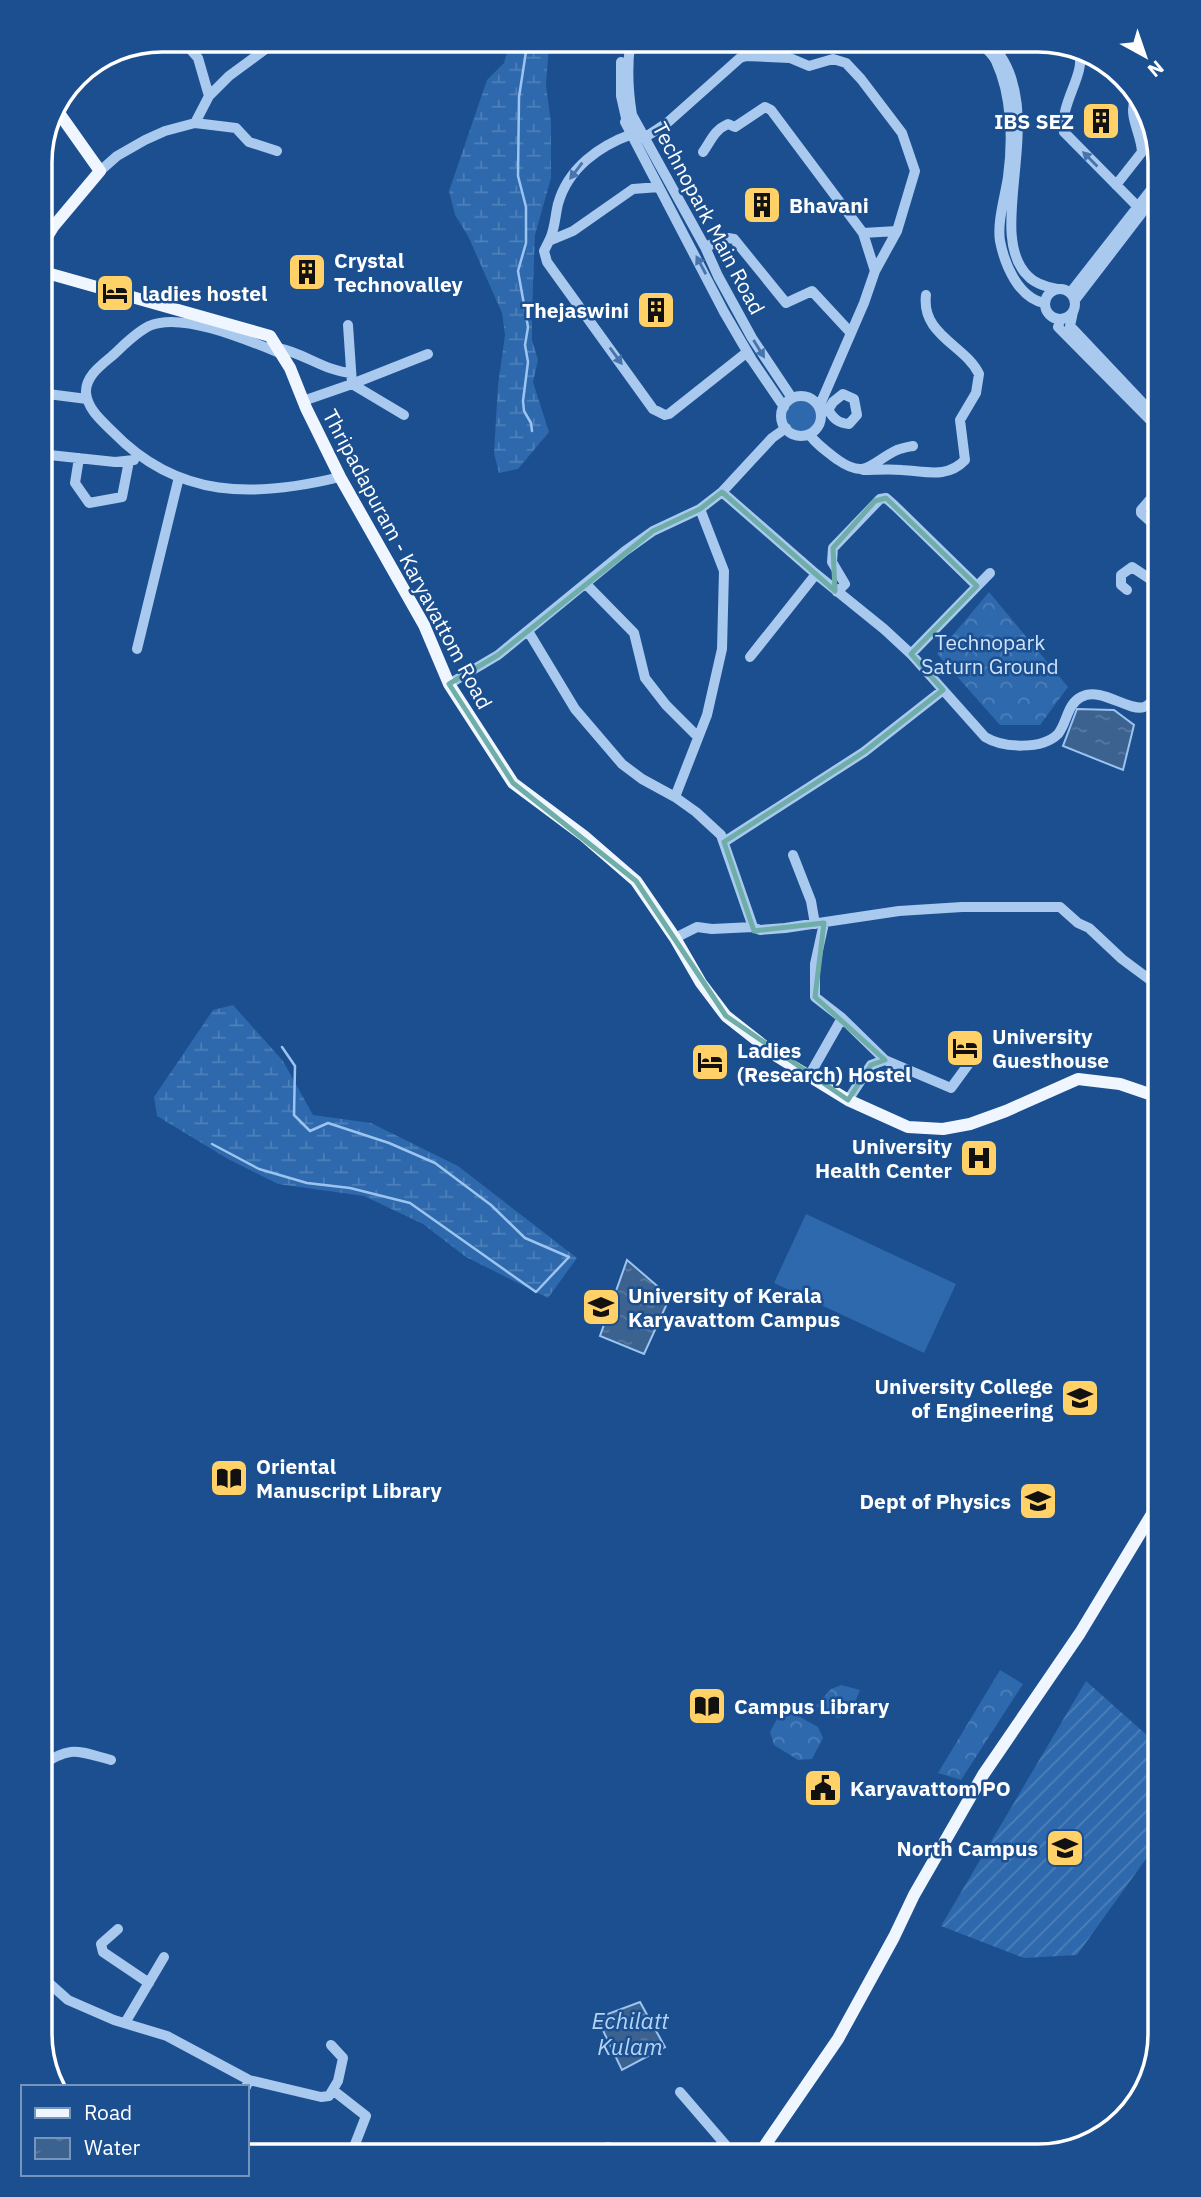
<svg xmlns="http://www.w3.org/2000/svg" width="1201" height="2197" font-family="'IBM Plex Sans',sans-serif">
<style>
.grass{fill:#2e69ad}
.forest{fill:url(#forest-crowns)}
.wetland{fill:url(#wetland-marsh)}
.garden{fill:url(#garden-furrows)}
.water{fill:url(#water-ripples);stroke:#9cc4f0;stroke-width:2}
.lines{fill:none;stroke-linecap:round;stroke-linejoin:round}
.stream{stroke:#9cc4f0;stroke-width:2.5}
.minor{stroke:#a9c9ee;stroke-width:10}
.major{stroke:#f0f6ff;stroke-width:12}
.oneway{fill:#4674ac}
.marked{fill:none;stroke:#6fada8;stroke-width:5;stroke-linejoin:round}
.labels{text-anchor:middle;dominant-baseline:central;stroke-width:5;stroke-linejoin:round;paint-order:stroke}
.poi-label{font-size:21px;font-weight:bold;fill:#fff;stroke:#1b4f8f;text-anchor:start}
.street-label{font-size:21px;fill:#fff;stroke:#1b4f8f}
.park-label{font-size:21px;fill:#cfe3fa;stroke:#1b4f8f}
.water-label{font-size:23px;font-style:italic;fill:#b5d3f5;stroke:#1b4f8f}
.rim{fill:none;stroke:#fff;stroke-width:3.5}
</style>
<defs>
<pattern id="forest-crowns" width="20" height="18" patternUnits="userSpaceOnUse" patternTransform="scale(1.75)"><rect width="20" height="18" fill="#2e69ad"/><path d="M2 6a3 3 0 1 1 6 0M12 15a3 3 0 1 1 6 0" fill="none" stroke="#4d80b9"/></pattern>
<pattern id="wetland-marsh" width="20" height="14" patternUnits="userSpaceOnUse" patternTransform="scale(1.75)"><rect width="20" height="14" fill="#2e69ad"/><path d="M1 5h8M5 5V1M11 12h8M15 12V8" fill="none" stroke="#4d80b9"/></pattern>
<pattern id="garden-furrows" width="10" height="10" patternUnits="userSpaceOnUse" patternTransform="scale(1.75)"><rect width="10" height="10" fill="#2e69ad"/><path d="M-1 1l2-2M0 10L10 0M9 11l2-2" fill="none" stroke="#4d80b9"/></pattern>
<pattern id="water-ripples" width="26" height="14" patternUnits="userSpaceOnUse" patternTransform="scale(1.75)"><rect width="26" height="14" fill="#3c6290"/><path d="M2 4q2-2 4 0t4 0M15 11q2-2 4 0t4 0" fill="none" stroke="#597aa1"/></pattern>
</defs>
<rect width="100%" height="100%" fill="#1b4f8f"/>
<path class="grass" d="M785 415a16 16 0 1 1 32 0a16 16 0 1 1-32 0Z
M806,1214L956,1284L924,1353L774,1283Z"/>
<path class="forest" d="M989,592L1068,687L1040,725H1000L937,654Z
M1000,1670L1023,1684L961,1780L938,1773Z
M841,1685L860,1690L851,1712L838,1718L816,1706L831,1689Z
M791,1712L818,1727L823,1738L812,1759L798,1760L774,1745L770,1732L778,1717Z"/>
<path class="wetland" d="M549,45L546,85L551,123V178L535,235L532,310V340L538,360L533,382L549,432L518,469L499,473L494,453L498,385L505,335L502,313L468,236L455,215L449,191L487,80L504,63L509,46Z
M233,1005L283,1061L313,1115L371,1123L458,1166L577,1258L548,1298L466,1257L423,1224L364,1196L278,1184L228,1159L157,1116L154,1097L213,1010Z"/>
<path class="garden" d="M1086,1681L1149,1737L1161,1750V1838L1077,1955L1024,1958L941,1926Z"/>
<path class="water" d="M1077,709L1114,710L1134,725L1123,770L1063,746Z
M627,1260L670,1297L644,1354L600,1336Z
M640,2002L665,2047L622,2070L597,2018Z"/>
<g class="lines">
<path class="stream" d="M527,45L519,97L518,176L526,207V243L518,271L528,327L525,345L528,362L523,401L524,411L531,423L532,431
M212,1144L259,1169L307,1183L350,1188L410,1203L536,1292L569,1257L525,1238L491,1205L435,1163L389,1143L328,1123L310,1131L294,1115L295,1066L282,1047"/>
<path class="minor" d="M978,41C984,47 992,53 996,61C1012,95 1013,141 1008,177C1005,197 997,222 1000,241C1005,266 1019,298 1044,303
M988,41C1055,104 981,231 1028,276C1035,284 1047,287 1057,289
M1038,41L1049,48L1056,44
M630,45C627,69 628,91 632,115L705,247L718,276L752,338L792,398
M190,49L198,58L209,96
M1079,53C1086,74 1059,104 1064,132L1138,207
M621,62V96L628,127
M625,122L724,312L752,360L784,407
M195,123L209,96L229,76L267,48
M632,134C599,146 568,168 558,204C555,216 555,230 549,241L573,231L633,189L659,187
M644,138L667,123L740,58L746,56L790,58L809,66L833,59L846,63L861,79L902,133L915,171L897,231L875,271L864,303L819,407
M703,152C711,141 714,130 728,124L735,127L765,107L771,110L863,233L875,271
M100,171L117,156L145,140L165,131L195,123L236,128L249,142L277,151
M1116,185L1142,152C1141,131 1127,117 1136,95
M1149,205L1161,215
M863,233L897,231
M549,241L544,251L547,262L653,409L665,415L669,414L746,353L752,360
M705,247L728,238L734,239L786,303L812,291L850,332
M1045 304a15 15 0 1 1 30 0a15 15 0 1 1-30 0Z
M1070,293L1161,177
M1075,300L1161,188
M1073,312L1070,326L1155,416
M1060,320L1058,327L1152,422
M278,348C304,353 325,371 351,373
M282,354C250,341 182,311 149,326C135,333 123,346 112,356C100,366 85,377 86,393C88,410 102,421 113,432C178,499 254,498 340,477
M352,384L428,354
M352,384L404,415
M40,393L87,399
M781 416a20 20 0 1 1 40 0a20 20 0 1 1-40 0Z
M303,401L352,384L348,325
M821,412L828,410C834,419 838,423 849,424L857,415L854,399L843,394L833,402L828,410
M1154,417L1152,428L1161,437
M809,434C817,445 826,451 838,460C867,480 871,462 897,450C902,448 908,447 913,446
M40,454L115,462L134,460
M79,458L75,483L89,503L122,497L129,461
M863,470C876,470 889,469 902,470C925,471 947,479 965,460L960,420L976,393L979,374C965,345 921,335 926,295
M722,492L816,574L884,629L911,654L985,737C1003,748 1042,750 1058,734C1067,723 1067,704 1081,697C1101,686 1128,712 1144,707C1150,705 1156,697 1161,693
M1161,531L1141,513V510L1161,487
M586,584L634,633L645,678L666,705L698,737
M1127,590L1121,585V575L1132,567L1150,579L1161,594
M837,592L845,584L832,562L833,548L880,499L886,498L895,506L977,586
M528,631L575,709L622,764L642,779L675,797L696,812L721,835L753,927
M137,649L179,477
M911,654L990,573
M750,657L816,574
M1161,679V672
M449,684L498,655L625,551L653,531L700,509L722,492L772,438L786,428
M675,797L707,715L722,649L724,571L700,509
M724,842L864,752L943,690
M793,855L811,901L815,924
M824,923L815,964V997L842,1018L885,1060
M675,938L697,927L712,929L753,927L760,930L785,928L899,911L962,907H1060L1078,923L1089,928L1122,959L1161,988
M809,1076L842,1018
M848,1100L871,1065L885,1060L951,1088L970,1062
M40,1766C71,1745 77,1751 111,1760
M118,1929L101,1944L103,1952L149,1983
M40,1975L68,2000L114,2020L167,2036L249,2080L246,2087
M125,2023L164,1957
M249,2080L321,2097L329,2096L338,2081L343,2058L331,2045
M334,2091L366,2116L350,2157
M680,2092L736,2157
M608,2147L617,2157"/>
<path class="major" d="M40,248L53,227L100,171L59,113
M40,271L270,336L290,368L306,408L340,477L424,625L449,684L513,783L584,836L636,881L675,938L701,983L726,1016L778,1057L848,1100L908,1127L943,1129L970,1124L1006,1111L1078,1079L1120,1084L1161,1098
M757,2157L838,2039L894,1937L914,1895L983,1775L1080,1633L1161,1499"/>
</g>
<defs><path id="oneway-solid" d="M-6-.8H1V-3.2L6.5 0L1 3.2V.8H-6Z" transform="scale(1.75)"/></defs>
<g class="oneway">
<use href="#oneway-solid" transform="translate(1090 159) rotate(-135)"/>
<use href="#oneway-solid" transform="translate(576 171) rotate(127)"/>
<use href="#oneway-solid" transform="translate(701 265) rotate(-118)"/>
<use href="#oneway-solid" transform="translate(759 349) rotate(58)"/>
<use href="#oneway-solid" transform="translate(616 356) rotate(54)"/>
</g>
<path class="marked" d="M722,492L835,591L833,548L875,501L886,498L977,586L911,654L943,690L864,752L724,842L754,931L824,923L815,997L885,1060L871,1065L848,1100L726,1016L636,881L513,783L449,684L498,655L653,531L700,509Z"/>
<defs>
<symbol id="building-square" viewBox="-11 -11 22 22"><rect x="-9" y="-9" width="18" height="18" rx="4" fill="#ffd166" stroke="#1b4f8f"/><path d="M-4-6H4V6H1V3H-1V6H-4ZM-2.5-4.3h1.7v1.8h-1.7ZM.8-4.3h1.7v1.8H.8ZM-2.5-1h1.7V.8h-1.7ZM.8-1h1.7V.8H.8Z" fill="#111"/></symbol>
<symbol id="hotel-square" viewBox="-11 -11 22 22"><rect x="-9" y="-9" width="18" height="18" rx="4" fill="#ffd166" stroke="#1b4f8f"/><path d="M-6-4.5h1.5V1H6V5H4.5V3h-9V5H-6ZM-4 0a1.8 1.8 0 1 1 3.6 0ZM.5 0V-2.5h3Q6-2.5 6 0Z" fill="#111"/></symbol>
<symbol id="hospital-square" viewBox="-11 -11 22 22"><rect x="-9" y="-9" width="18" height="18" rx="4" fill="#ffd166" stroke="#1b4f8f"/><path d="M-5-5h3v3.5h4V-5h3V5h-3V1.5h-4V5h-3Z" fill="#111"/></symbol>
<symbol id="university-square" viewBox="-11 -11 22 22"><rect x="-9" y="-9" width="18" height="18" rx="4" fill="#ffd166" stroke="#1b4f8f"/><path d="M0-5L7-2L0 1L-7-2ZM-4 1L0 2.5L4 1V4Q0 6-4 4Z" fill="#111"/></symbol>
<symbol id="library-square" viewBox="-11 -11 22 22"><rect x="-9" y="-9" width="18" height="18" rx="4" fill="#ffd166" stroke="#1b4f8f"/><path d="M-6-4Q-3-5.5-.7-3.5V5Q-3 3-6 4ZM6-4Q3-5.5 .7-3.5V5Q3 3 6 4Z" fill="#111"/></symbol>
<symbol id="civic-square" viewBox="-11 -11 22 22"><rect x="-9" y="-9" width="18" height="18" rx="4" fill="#ffd166" stroke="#1b4f8f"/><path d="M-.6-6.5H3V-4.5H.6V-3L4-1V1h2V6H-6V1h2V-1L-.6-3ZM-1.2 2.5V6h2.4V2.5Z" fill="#111"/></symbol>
</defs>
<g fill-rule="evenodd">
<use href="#building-square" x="1079" y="99" width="44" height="44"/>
<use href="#building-square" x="740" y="183" width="44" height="44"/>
<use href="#building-square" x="285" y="250" width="44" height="44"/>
<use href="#hotel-square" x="93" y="271" width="44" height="44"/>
<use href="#building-square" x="634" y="288" width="44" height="44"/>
<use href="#hotel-square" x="943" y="1026" width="44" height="44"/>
<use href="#hotel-square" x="688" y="1040" width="44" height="44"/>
<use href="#hospital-square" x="957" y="1136" width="44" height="44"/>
<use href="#university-square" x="579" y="1285" width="44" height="44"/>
<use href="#university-square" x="1058" y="1376" width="44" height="44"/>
<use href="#library-square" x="207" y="1456" width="44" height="44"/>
<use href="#university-square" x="1016" y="1479" width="44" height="44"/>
<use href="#library-square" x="685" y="1684" width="44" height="44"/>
<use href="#civic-square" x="801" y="1766" width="44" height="44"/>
<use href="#university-square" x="1043" y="1826" width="44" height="44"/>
</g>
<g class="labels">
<g class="poi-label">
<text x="1074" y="121" text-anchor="end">IBS SEZ</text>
<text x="789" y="205">Bhavani</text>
<text x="334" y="260">Crystal<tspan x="334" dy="24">Technovalley</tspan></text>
<text x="142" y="293">ladies hostel</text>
<text x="629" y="310" text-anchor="end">Thejaswini</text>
<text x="992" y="1036">University<tspan x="992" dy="24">Guesthouse</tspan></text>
<text x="737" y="1050">Ladies<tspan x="737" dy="24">(Research) Hostel</tspan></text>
<text x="952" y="1146" text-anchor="end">University<tspan x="952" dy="24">Health Center</tspan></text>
<text x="628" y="1295">University of Kerala<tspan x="628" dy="24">Karyavattom Campus</tspan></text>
<text x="1053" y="1386" text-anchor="end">University College<tspan x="1053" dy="24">of Engineering</tspan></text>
<text x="256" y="1466">Oriental<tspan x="256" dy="24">Manuscript Library</tspan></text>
<text x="1011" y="1501" text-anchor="end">Dept of Physics</text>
<text x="734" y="1706">Campus Library</text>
<text x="850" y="1788">Karyavattom PO</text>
<text x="1038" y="1848" text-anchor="end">North Campus</text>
</g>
<g class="street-label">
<text transform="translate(709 218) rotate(62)">Technopark Main Road</text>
<text transform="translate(408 559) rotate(62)">Thripadapuram - Karyavattom Road</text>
</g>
<g class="park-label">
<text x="990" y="642">Technopark<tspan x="990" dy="24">Saturn Ground</tspan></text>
</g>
<g class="water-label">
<text x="630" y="2020">Echilatt<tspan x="630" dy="26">Kulam</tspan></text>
</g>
</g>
<path d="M0 0H1201V2197H0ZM162 52H1038A110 110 0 0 1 1148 162V2034A110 110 0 0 1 1038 2144H162A110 110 0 0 1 52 2034V162A110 110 0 0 1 162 52Z" fill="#1b4f8f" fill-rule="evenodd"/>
<path class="rim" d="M162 52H1038A110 110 0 0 1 1148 162V2034A110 110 0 0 1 1038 2144H162A110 110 0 0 1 52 2034V162A110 110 0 0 1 162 52Z"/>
<rect x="21" y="2085" width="228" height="91" fill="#1b4f8f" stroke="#7695bc" stroke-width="2"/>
<rect x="35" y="2108" width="35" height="10" fill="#f0f6ff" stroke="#7695bc" stroke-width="2"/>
<text x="84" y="2120" font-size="21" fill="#ffffff">Road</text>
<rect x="35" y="2138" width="35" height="21" fill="url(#water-ripples)" stroke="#7695bc" stroke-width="2"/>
<text x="84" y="2155" font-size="21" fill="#ffffff">Water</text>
<g transform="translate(1145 56) rotate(140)" stroke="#1b4f8f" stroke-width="5" paint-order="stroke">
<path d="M0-5L12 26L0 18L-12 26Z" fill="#ffffff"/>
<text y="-10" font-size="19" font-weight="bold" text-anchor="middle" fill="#ffffff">N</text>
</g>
</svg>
